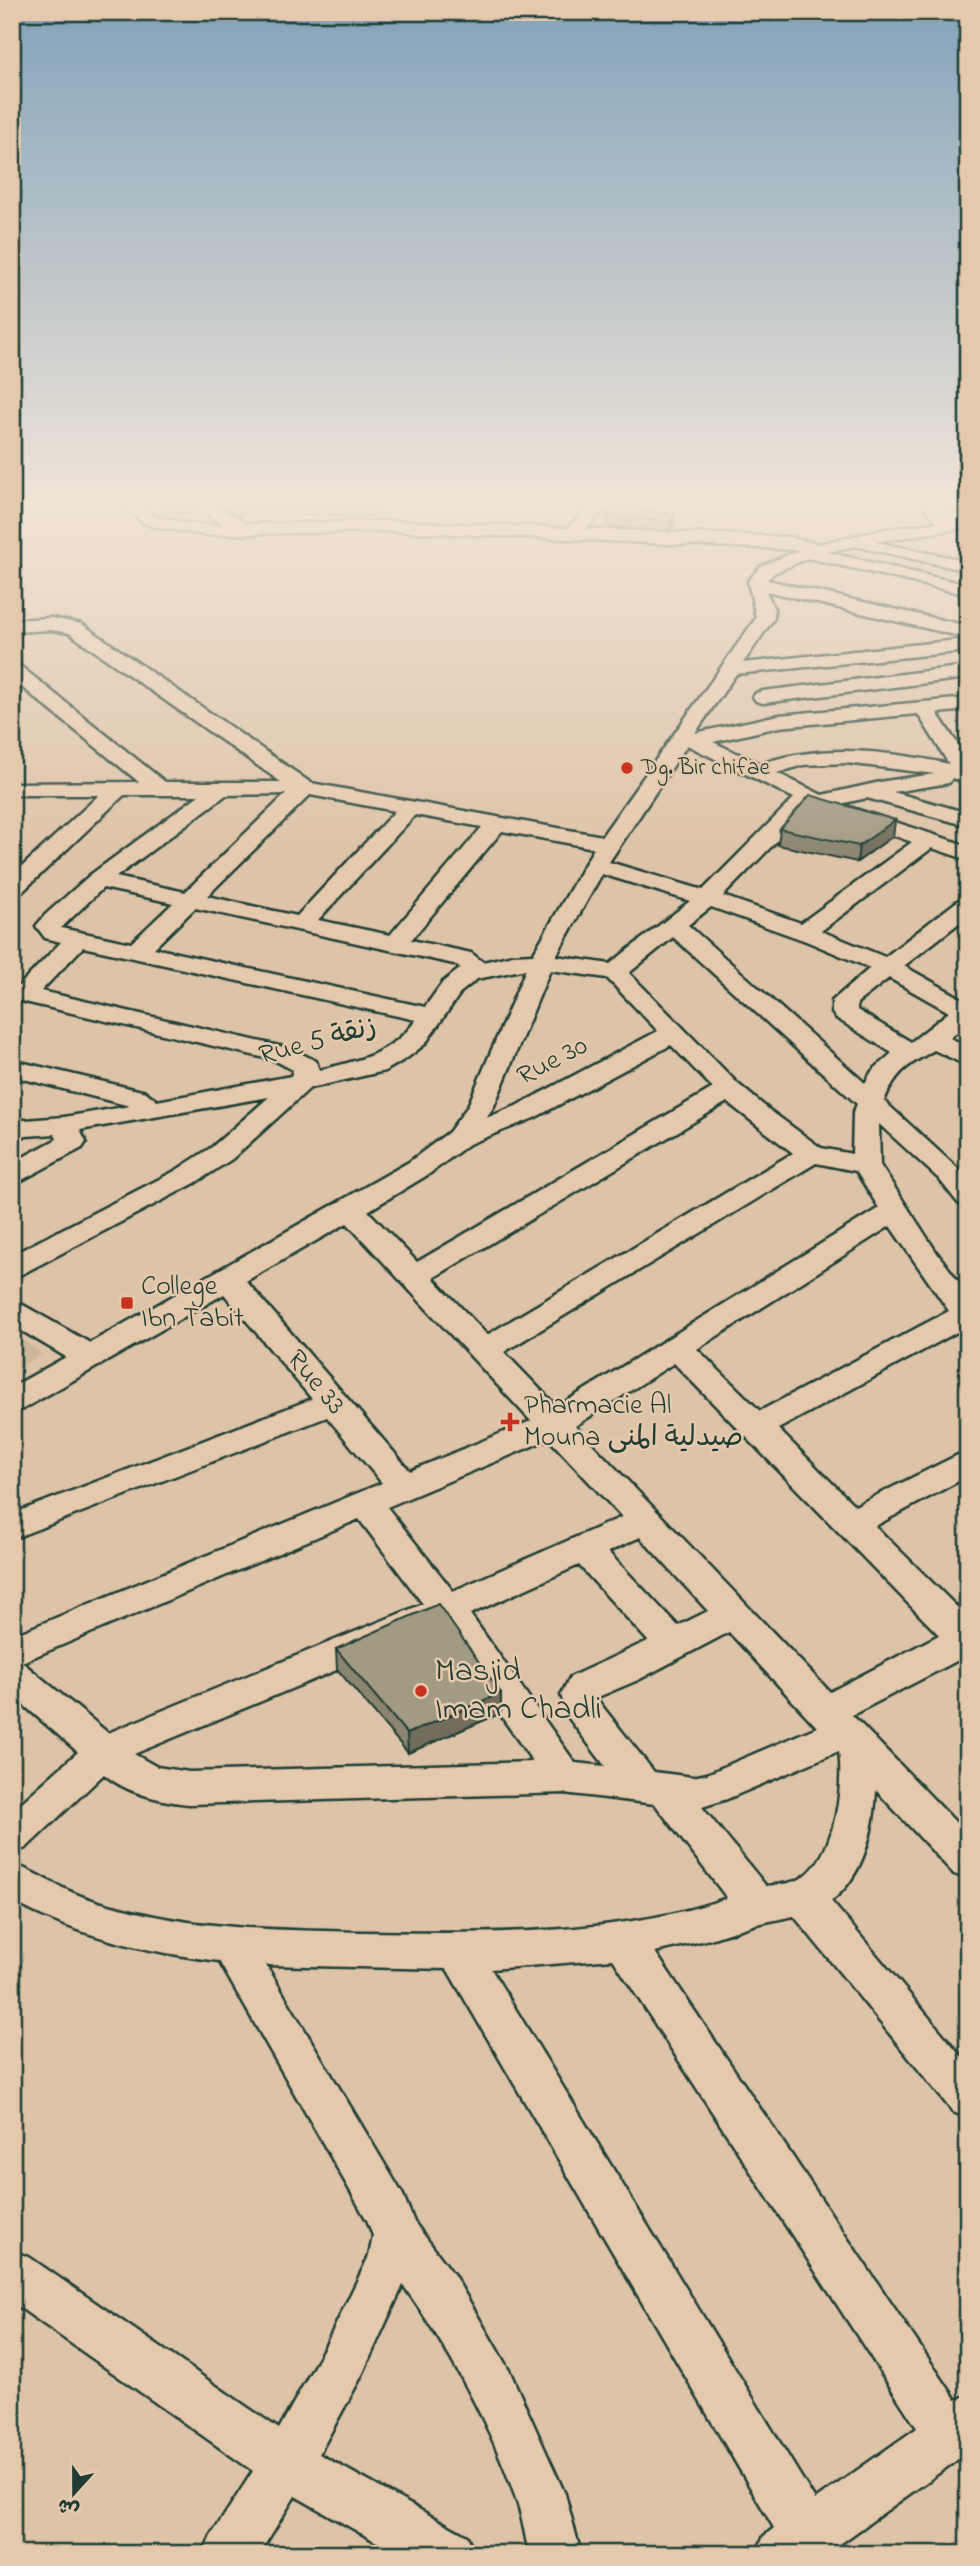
<svg xmlns="http://www.w3.org/2000/svg" width="980" height="2566" font-family="'Indie Flower','Playpen Sans Arabic',sans-serif">
<style>
.built{fill:#cbb79c}
.green{fill:#baab92;stroke:#6c7463;stroke-width:2}
.lines{fill:none;stroke-linecap:round;stroke-linejoin:round}
.minor-casing{stroke:#1f3d34;stroke-width:5}
.major-casing{stroke:#1f3d34;stroke-width:6}
.minor{fill:#e5c9ac;fill-rule:evenodd}
.major{fill:#e5c9ac;fill-rule:evenodd}
.wall{fill:#8b8471;stroke:#1f3d34;stroke-width:2}
.shaded-wall{fill:#716c5c;stroke:#1f3d34;stroke-width:2}
.building{fill:#a29a83;stroke:#1f3d34;stroke-width:2}
.poi-dot{fill:#c8321e;stroke:#e5c9ac;stroke-width:2.5}
.labels{text-anchor:middle;dominant-baseline:central;stroke-width:5;stroke-linejoin:round;paint-order:stroke}
.far-poi-label{font-size:23px;fill:#1f3d34;stroke:#e5c9ac;text-anchor:start}
.street-label{font-size:28px;fill:#1f3d34;stroke:#e5c9ac}
.poi-label{font-size:28px;fill:#1f3d34;stroke:#e5c9ac;text-anchor:start}
.near-poi-label{font-size:33px;fill:#1f3d34;stroke:#e5c9ac;text-anchor:start}
</style>
<rect width="100%" height="100%" fill="#ddc3a7"/>
<filter id="ink" filterUnits="userSpaceOnUse"><feTurbulence type="fractalNoise" baseFrequency=".0143" numOctaves="2"/><feDisplacementMap in="SourceGraphic" scale="14" xChannelSelector="R" yChannelSelector="G"/><feConvolveMatrix kernelMatrix="1 2 1 2 8 2 1 2 1" color-interpolation-filters="sRGB"/></filter>
<g filter="url(#ink)">
<path class="built" d="M12,1334L43,1354L12,1371Z"/>
<path class="green" d="M155,503H378L377,516L173,513Z"/>
<g class="lines">
<defs>
<path id="minor" d="M121,503C149,503 141,512 162,518C182,523 204,525 224,525L202,511L196,503H213L247,524L391,521L567,528L594,503H611L586,529L788,537L819,544L886,529L968,519V527L964,528L875,542L968,561V571L855,546L827,552L968,585V595L808,558L774,573L767,580L968,626V638L766,591L774,609V618L743,663L968,639V651L736,674L695,733L779,715L968,698V710L937,713L968,760V783L952,778L949,783L893,792L968,813V826L867,798L840,804L968,846V860L932,848L821,931L885,957L960,899L968,897V916L904,966L968,1002V1022L950,1038L968,1047V1066L934,1050C907,1066 897,1070 884,1101L968,1178V1206L958,1203L939,1179L879,1124L880,1165L937,1253L968,1294V1326L778,1429L855,1506L968,1450V1476L875,1526L968,1618V1655L852,1715L968,1835V1879L954,1874L876,1790C874,1830 864,1876 831,1901L968,2064V2118L953,2112L794,1916L756,1924L710,1939L655,1952L956,2400L968,2395V2452L826,2554H756L764,2536L774,2528L447,1969L266,1965L403,2195L414,2222L454,2275L510,2372L565,2494L581,2554H529C525,2535 522,2514 515,2496C490,2424 447,2346 403,2285L362,2375L319,2454L467,2536L475,2554H398L295,2496L259,2554H203L211,2536L253,2471L12,2302V2251L29,2257L279,2429L328,2341L369,2256L373,2236L368,2222L219,1961C146,1952 77,1936 12,1901V1864C31,1870 47,1881 65,1889C87,1900 112,1906 136,1912C210,1930 288,1930 363,1932C475,1934 621,1936 727,1898L655,1804L564,1793L189,1804C161,1801 126,1793 104,1774L26,1848L12,1853V1811L78,1752L12,1695V1636L382,1483L327,1417L12,1539V1514L312,1399L224,1294L23,1409L12,1412V1387L66,1357L12,1325V1302L23,1305L90,1343L409,1162L449,1132L468,1106L526,969L477,979L461,992L425,1044L407,1058L385,1071L310,1088L232,1159L195,1183L22,1274L12,1276V1255L175,1171L212,1147L269,1097L80,1130L86,1142L82,1148L22,1180L12,1182V1163L57,1139L55,1134L12,1137V1121L64,1117L130,1106L12,1076V1060L146,1092L157,1101L291,1076L293,1070L274,1060L12,999V985L19,986L61,942L45,938L36,926L45,915L90,875L199,795H124L20,894L12,896V876L99,795H12V783L139,782L12,679V663L19,665L165,782H281L69,633L51,630L12,632V620L51,618L82,624L311,783L602,836L756,618L748,581L761,566L800,550L391,531L205,535L151,526L142,522ZM918,714L949,764C887,751 822,743 760,764L713,742L779,727ZM687,745L794,798L703,890L609,862ZM846,763L935,774L885,781L822,795L777,773L803,765ZM286,794L185,892L116,877L226,795ZM310,795L395,811L297,916L207,896ZM811,806L912,842L801,923L723,896ZM415,815L482,827L390,935L318,920ZM502,831L594,848L533,954L513,955L483,962L471,953L411,940ZM602,874L690,901L610,964L556,956ZM103,888L173,903L131,943L61,928ZM711,907L806,941L870,968L832,1001V1013L836,1018L892,1053L872,1071L865,1083L688,925ZM195,908L454,964L461,968L443,982L425,1007L154,948ZM673,937L857,1104L853,1113L852,1154L821,1148L768,1109L738,1084L629,973ZM83,947L416,1020C392,1054 357,1061 319,1070L316,1061L292,1049L41,991ZM550,970L607,978L658,1031L516,1106L486,1118L494,1106ZM889,978L949,1012L911,1042L857,1010V1003ZM671,1045L713,1088L417,1262L368,1211L429,1174L469,1144L534,1118ZM727,1102L793,1153L487,1335L433,1278ZM816,1163L856,1171L879,1208L557,1407L504,1352ZM347,1223L531,1421L410,1471L246,1281ZM890,1226L949,1311L760,1411L697,1349ZM674,1363L939,1635L830,1692L575,1426ZM549,1439L622,1517L453,1591L387,1507ZM359,1519L423,1604L108,1733L22,1662ZM640,1537L708,1611L678,1626L608,1552ZM579,1565L648,1641L570,1677L561,1695L568,1717L605,1766L575,1763L470,1614ZM440,1627L533,1762L189,1772L157,1767L134,1754ZM729,1632L817,1727L707,1774L693,1777L654,1772L599,1702L598,1697L638,1680ZM839,1751C844,1787 835,1862 798,1880C788,1884 776,1885 766,1886L702,1807L727,1799ZM613,1959L917,2428L815,2500L491,1969Z
M968,666V678L763,703L756,701L753,697L756,693L763,691Z"/>
<path id="major" d="M938,503C950,506 952,515 968,516V529L938,523L926,509L929,504Z"/>
</defs>
<use href="#minor" class="minor-casing"/>
<use href="#major" class="major-casing"/>
<use href="#minor" class="minor"/>
<use href="#major" class="major"/>
</g>
<path class="wall" d="M616,503H642L637,510L674,515V524L669,532L607,526V516Z
M895,820L893,836L857,862L778,845L780,829Z
M336,1649L501,1693V1713L408,1753L337,1669Z"/>
<path class="shaded-wall" d="M636,503H642L632,519V509Z
M674,515V524L669,532L670,522Z
M895,820L893,836L857,862L859,846Z
M501,1693V1713L408,1753L407,1734Z"/>
<path class="building" d="M616,503H636L632,509L674,515L670,522L607,516Z
M810,795L895,820L859,846L780,829Z
M438,1604L501,1693L407,1734L336,1649Z"/>
</g>
<linearGradient id="sky" x2="0" y2="1"><stop stop-color="#83a3ba"/><stop offset="0.58" stop-color="#f0e4d7"/><stop offset="1" stop-color="#f0e4d7" stop-opacity="0"/></linearGradient>
<rect width="980" height="862" fill="url(#sky)"/>
<g class="poi-dot">
<circle cx="627" cy="768" r="7"/>
<rect x="120" y="1296" width="14" height="14" rx="3.5"/>
<path d="M506.5 1411.5h7v7h7v7h-7v7h-7v-7h-7v-7h7z"/>
<circle cx="421" cy="1691" r="7"/>
</g>
<g class="labels">
<g class="far-poi-label">
<text x="641" y="768">Dg. Bir chifae</text>
</g>
<g class="street-label">
<text transform="translate(318 1042) rotate(-15)">Rue 5 زنقة</text>
<text transform="translate(553 1062) rotate(-28)">Rue 30</text>
<text transform="translate(315 1383) rotate(50)">Rue 33</text>
</g>
<g class="poi-label">
<text x="141" y="1287">College<tspan x="141" dy="32">Ibn Tabit</tspan></text>
<text x="524" y="1406">Pharmacie Al<tspan x="524" dy="32">Mouna صيدلية المنى</tspan></text>
</g>
<g class="near-poi-label">
<text x="435" y="1672">Masjid<tspan x="435" dy="38">Imam Chadli</tspan></text>
</g>
</g>
<rect width="980" height="2566" fill="none" stroke="#e5c9ac" stroke-width="42"/>
<rect x="21" y="21" width="938" height="2524" fill="none" stroke="#1f3d34" stroke-width="2.5" filter="url(#ink)"/>
<g transform="translate(74 2493) rotate(201)" stroke="#e5c9ac" stroke-width="5" paint-order="stroke">
<path d="M0-5L12 26L0 18L-12 26Z" fill="#1f3d34"/>
<text y="-10" font-size="19" font-weight="bold" text-anchor="middle" fill="#1f3d34">ش</text>
</g>
</svg>
